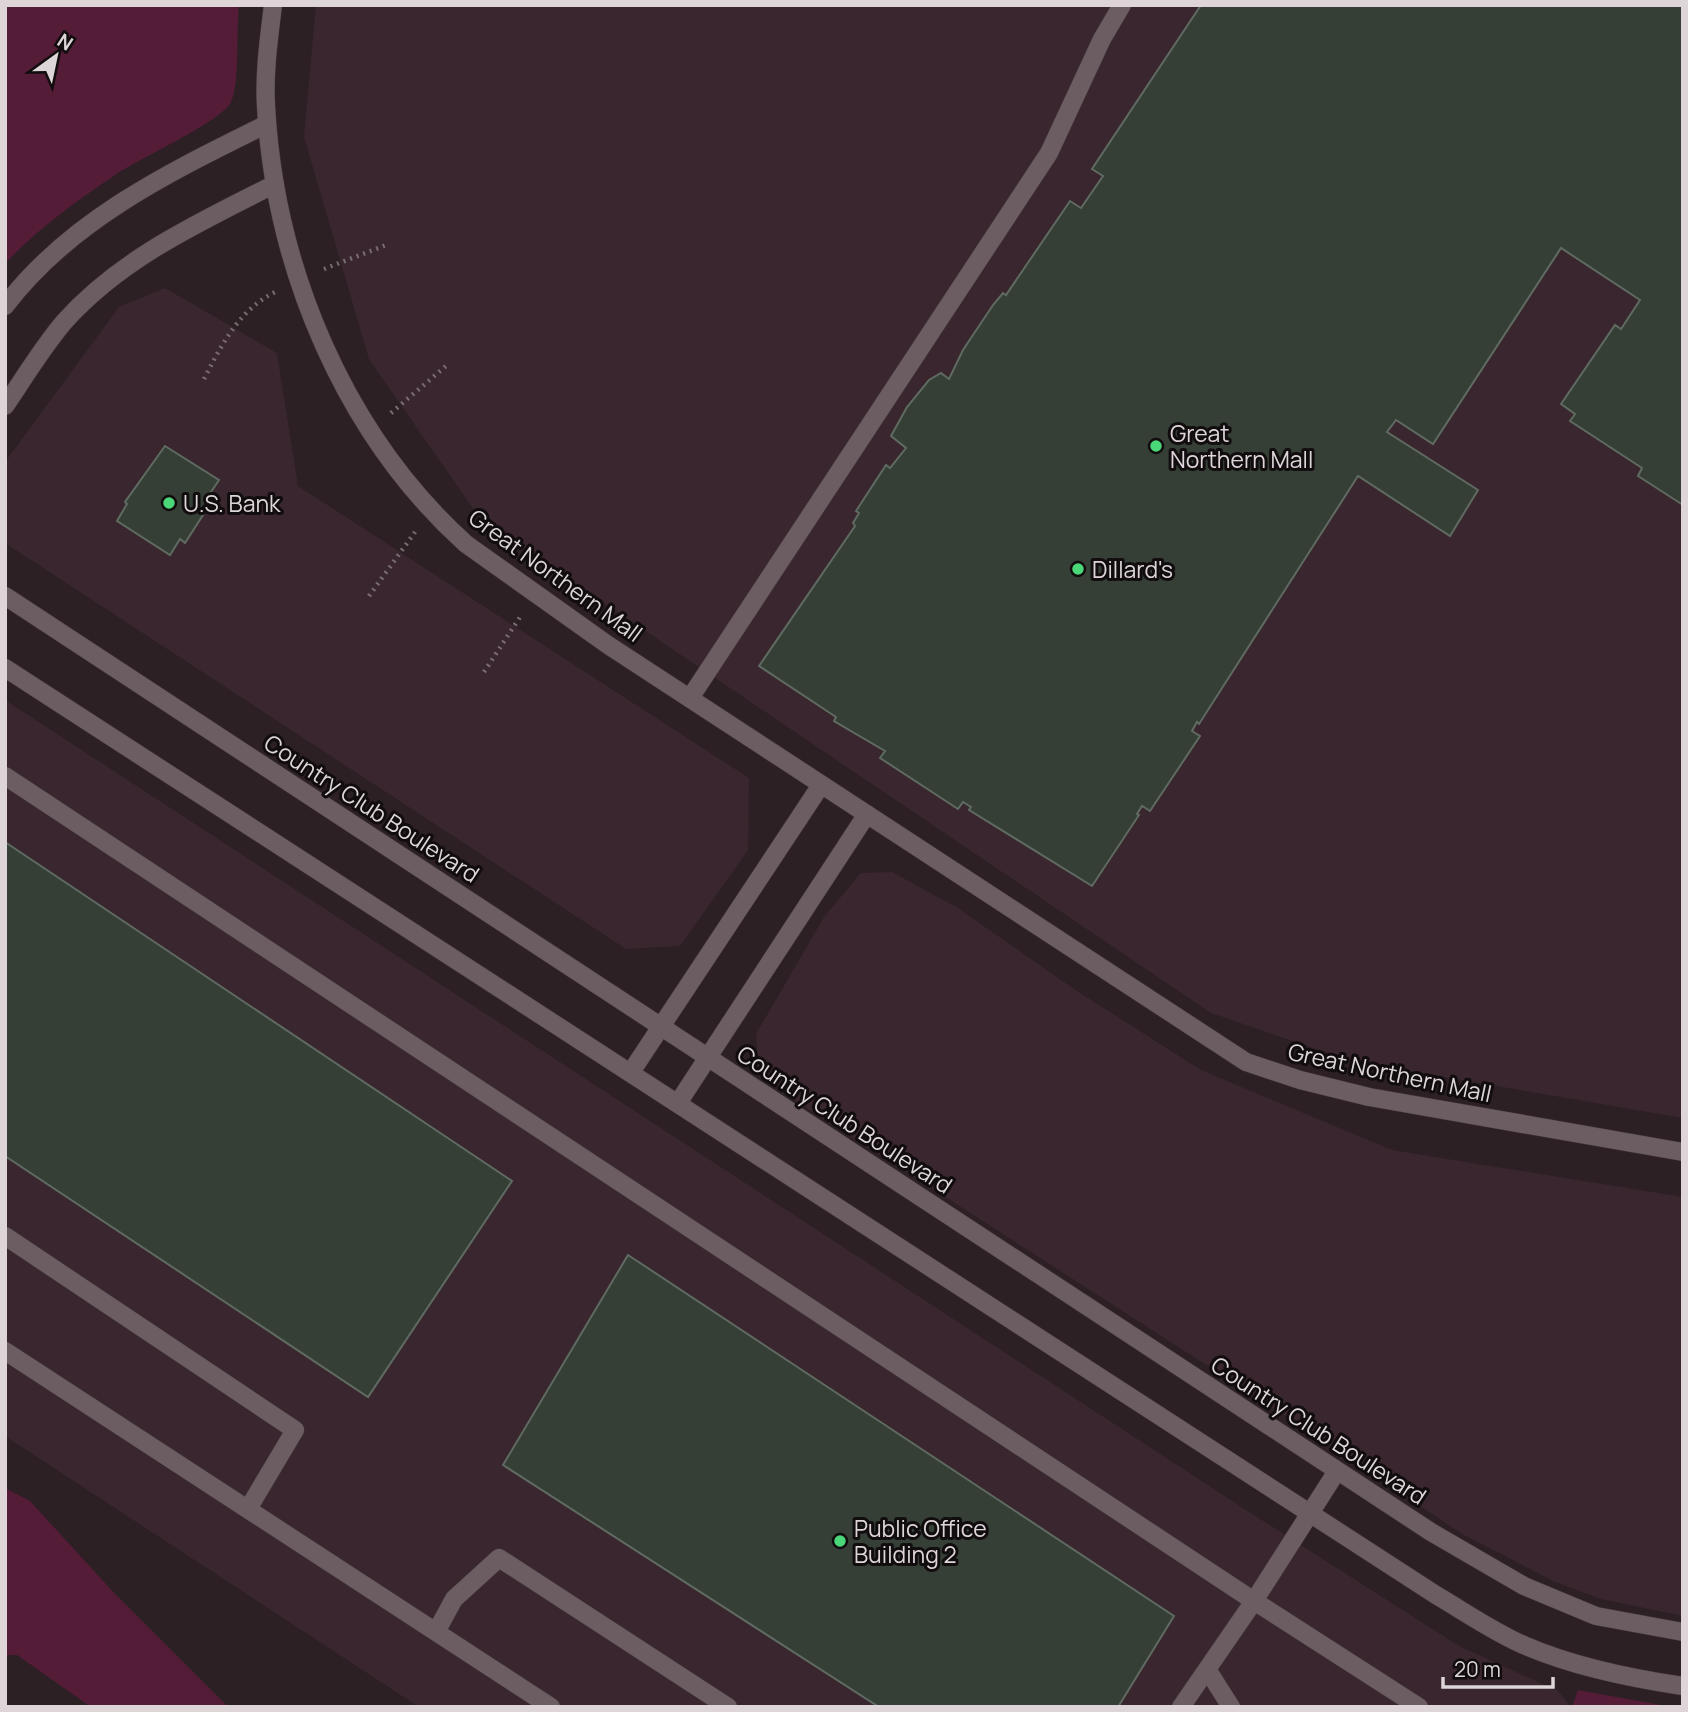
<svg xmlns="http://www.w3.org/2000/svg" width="1688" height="1712" font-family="Manrope,sans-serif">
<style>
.built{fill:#39262e}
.green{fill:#551c37}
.building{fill:#353f36;stroke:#5f6b61;stroke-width:2}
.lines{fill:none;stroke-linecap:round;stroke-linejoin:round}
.lane-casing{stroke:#443b3e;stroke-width:19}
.street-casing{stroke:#443b3e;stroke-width:19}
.secondary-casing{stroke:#443b3e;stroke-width:19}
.path{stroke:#776d71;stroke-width:4.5;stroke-dasharray:2 5;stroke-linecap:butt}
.lane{stroke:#6b5d62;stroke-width:18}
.street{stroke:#6b5d62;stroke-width:18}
.secondary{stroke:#6b5d62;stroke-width:18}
.poi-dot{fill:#49d778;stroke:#110c0e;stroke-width:2.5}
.labels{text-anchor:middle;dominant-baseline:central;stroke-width:6;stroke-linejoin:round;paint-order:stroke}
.poi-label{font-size:23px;fill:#ddd5d8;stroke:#110c0e;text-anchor:start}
.street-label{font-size:23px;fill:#ddd5d8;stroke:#110c0e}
</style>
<rect width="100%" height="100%" fill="#2c2025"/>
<path class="built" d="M316,5H1683V1118L1351,1061L1211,1013L481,520L369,359L304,137Z
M165,288L277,353L298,486L749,778L748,850L680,946L626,949L5,543V462L119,307Z
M5,700L1243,1508L1459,1646L1558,1691L1571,1707H419L5,1436Z
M892,872L958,908L1074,989L1201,1070L1392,1150L1683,1197V1616L1601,1599L1555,1582L1462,1534L1301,1426L793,1099L758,1069L756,1034L824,917L861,873Z"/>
<path class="green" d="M5,5H239C236,30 240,83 231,102C222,121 141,158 118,173C79,199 37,229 5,264Z
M5,1488L30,1501L115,1594L228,1707H91L17,1655H5Z
M1578,1690L1672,1707H1572Z"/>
<path class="building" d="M1201,5H1683V505L1638,476L1642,468L1570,421L1575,414L1561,404L1615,325L1621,329L1640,300L1561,248L1433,444L1396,420L1387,432L1478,490L1450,536L1358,476L1199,724L1197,722L1192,731L1200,736L1150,811L1142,806L1137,814L1139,815L1092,886L969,810L971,807L963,802L958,809L880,758L885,751L834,721L836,717L759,666L855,526L853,523L859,513L856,511L886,465L890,468L906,448L891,436L907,407L929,380L941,373L949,379L963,350L993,305L1003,293L1006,295L1070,201L1081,208L1103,176L1092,169Z
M165,446L219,480L209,495L214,498L185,543L180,539L170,555L117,521L127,504L125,502Z
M5,842L512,1181L368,1397L5,1156Z
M628,1255L1174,1616L1118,1707H879L503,1465Z"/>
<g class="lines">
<defs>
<path id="lane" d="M690,698L1049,153L1102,39L1122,5
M5,776L1254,1601L1181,1707
M5,1236L295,1430L248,1509
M5,1351L551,1707
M1337,1471L1254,1601L1419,1707
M436,1632L454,1599L499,1558L728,1707
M1207,1669L1231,1707"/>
<path id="street" d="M273,5C269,38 264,72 266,106C275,268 344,434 466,544L608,645L1246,1062L1300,1080L1369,1097L1683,1152
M5,306C71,219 172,171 267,124
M5,406C24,378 42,348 64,322C121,258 200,222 275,184
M631,1072L821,785
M678,1103L867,814"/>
<path id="secondary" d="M5,596L1431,1532L1524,1586L1596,1616L1683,1632
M5,668L1436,1595C1465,1612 1495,1633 1526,1646C1575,1667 1629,1678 1683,1686"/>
</defs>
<use href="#lane" class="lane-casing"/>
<use href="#street" class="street-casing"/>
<use href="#secondary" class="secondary-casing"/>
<path class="path" d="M324,269L386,245
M204,379C222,344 239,310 275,292
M391,413L446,366
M369,596L415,532
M484,672L520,617"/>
<use href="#lane" class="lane"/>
<use href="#street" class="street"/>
<use href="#secondary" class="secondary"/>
</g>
<g class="poi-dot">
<circle cx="1156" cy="446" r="7"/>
<circle cx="169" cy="503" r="7"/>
<circle cx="1078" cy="569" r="7"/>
<circle cx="840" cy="1541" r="7"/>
</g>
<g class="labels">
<g class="poi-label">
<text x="1170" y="433">Great<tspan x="1170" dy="26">Northern Mall</tspan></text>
<text x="183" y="503">U.S. Bank</text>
<text x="1092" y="569">Dillard's</text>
<text x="854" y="1528">Public Office<tspan x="854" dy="26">Building 2</tspan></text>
</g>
<g class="street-label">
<text transform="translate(556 575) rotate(36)">Great Northern Mall</text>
<text transform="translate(372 808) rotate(33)">Country Club Boulevard</text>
<text transform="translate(1390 1072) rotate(12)">Great Northern Mall</text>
<text transform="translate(845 1119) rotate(33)">Country Club Boulevard</text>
<text transform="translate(1319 1430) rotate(33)">Country Club Boulevard</text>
</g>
</g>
<rect width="1688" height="1712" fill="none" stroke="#ddd5d8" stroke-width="14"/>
<g transform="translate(56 56) rotate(33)" stroke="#110c0e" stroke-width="5" paint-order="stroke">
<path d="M0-5L12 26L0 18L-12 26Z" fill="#ddd5d8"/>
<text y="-10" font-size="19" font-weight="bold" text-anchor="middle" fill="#ddd5d8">N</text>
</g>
<path d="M1443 1677v10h110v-10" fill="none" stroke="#ddd5d8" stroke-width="3.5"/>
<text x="1454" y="1677" font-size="21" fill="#ddd5d8" stroke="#110c0e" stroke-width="5" paint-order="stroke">20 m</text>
</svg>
